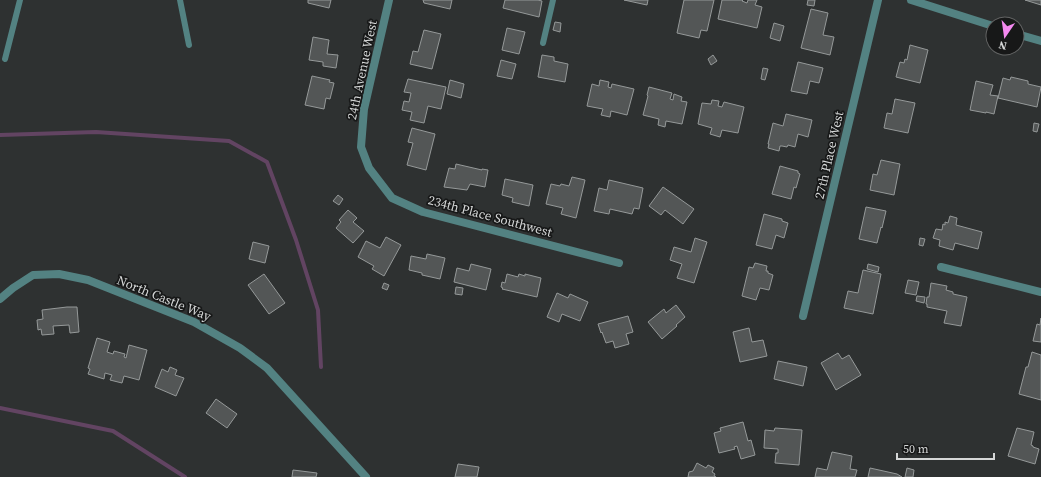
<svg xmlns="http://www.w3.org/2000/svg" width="1041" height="477" font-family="'Source Serif 4',serif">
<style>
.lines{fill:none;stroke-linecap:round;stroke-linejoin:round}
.stream{stroke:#624462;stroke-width:4}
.building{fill:#535656;stroke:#959999}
.service{stroke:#538282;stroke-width:6}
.minor{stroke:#538282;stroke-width:8}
.tertiary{stroke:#538282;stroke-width:8}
.labels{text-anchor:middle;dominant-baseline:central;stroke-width:3.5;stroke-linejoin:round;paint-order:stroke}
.street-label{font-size:13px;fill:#d5d7d7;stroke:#171818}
</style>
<rect width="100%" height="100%" fill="#2e3131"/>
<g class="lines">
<path class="stream" d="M0,135L96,132L229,141L267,162L296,240L318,310L321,367
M0,408L113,431L185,477"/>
</g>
<path class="building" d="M308,0H331L329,8L308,3Z
M423,0H452L450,9L424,3Z
M505,0H538L542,1L539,17L503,8Z
M624,0H648L647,5Z
M684,0H714L707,31L701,30L699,38L677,33Z
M722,0H743L742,1L747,3L748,0H757L755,5L762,7L757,28L718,19Z
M808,0H815L814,6L807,5Z
M1025,0H1041V5Z
M811,9L828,13L823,35L834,37L830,55L801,48Z
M555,22L561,23L560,32L553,30Z
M774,23L784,26L780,41L770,38Z
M507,28L525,32L519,54L502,50Z
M424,30L441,34L432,69L410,64L413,51L418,52Z
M313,37L329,40L327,54L338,55L336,68L323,66V62L309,60Z
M910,45L928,50L920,83L896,77L900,62L904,63L905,59L907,60Z
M542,55L554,57V61L568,64L565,82L538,77Z
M713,55L717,61L711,65L708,59Z
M501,60L516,64L512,79L497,76Z
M798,62L823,68L819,83L810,81L807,94L791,91Z
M763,68L768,69L765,80L761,79Z
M312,76L330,80L329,82L334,83L330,99L326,98L324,109L305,105Z
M1011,77L1028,81V84L1041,87L1037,107L998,98L1003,78L1010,80Z
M408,79L446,87L441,109L428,106L424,123L410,120L412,112L402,110L404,101L409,102L411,93L404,92Z
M450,80L464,84L461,98L447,94Z
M600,80L609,82L608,87L611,88L612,84L634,89L627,115L611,111L610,117L601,115L603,109L587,106L592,84L599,86Z
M976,81L993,85L990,95L998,96L994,114L986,112V113L970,110Z
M649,87L672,93L670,99L673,100L674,94L682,97L681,101L687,102L682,124L666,121L665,127L658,125L659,119L643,115L648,96L647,95Z
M895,99L915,103L908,133L884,128L887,113L892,114Z
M712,100L719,101L718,106L722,107L724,102L744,107L738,133L722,130L720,137L710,134L712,128L698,124L702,103L711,104Z
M786,114L812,120L808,137L798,134L795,147L788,145L787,147L782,146H780L779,151L768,148L769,144H768L773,123L783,126Z
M1034,123L1039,124L1037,132L1033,131Z
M412,128L435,134L426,170L407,165L413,143L408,142Z
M881,160L900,164L894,195L870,190L873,174L877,175Z
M456,164L482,170V169L488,170L485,187L470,184L467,190L444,187L449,168L455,169Z
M780,166L798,171V173L800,174L796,188L794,187L791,199L772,194Z
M572,177L585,180L576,218L561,214L563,208L546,204L551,184L560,186L561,184L569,186Z
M505,179L533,185L529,206L512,202L513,198L502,195Z
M609,180L643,188L639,209L634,208L632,214L610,209L609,214L594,211L599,188L607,190Z
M663,187L694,209L683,224L665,210L661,215L649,206Z
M338,195L343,199L339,205L333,201Z
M866,207L886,211L882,228L881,227L877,243L859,239Z
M348,210L357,218L353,222L364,231L353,243L336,228L341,222L339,220Z
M764,214L782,219V221L788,223L784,238L776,235L772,249L756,245Z
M950,216L957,218L956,225L982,232L978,249L955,243L953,250L939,246L940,240L933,238L936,229L942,230L943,224L945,225V222L948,223Z
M386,237L401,245L384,276L372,269L374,266L358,257L366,241L380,248Z
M695,238L707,242L694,283L677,278L682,264L670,260L674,247L691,252Z
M920,238L925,239L923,246L919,245Z
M253,242L269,246L265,263L249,259Z
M427,254L445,258L440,279L422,275V273L409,270L411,256L426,259Z
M755,263L767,266L766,271H768V273L773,275L769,290L760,288L756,300L742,296L749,267L753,268Z
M471,264L491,269L486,290L454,282L457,268L469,271Z
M868,264L879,267L878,272L867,269Z
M863,270L881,274L873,314L844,308L848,291L858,293Z
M264,274L285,303L269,314L248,285Z
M507,274L518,277L519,274L525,276V274L541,278L537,297L502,289L503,288L501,287L502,282L505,283Z
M908,280L919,282L916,295L905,293Z
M384,283L389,285L387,290L382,288Z
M931,283L947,286L946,290L953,292V294L967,297L961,326L944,323L947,311L927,307V304H926L927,297H929Z
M456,287L463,288L462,295L455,294Z
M557,293L568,298L570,294L588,302L580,321L562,314L559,322L547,317Z
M917,296L925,297L924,303L916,301Z
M676,305L685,317L676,325L677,326L662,339L648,322L664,309L666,313Z
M67,307H77L79,332L70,333L69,325L53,326L54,334L42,335L41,329L38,330L37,320L43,319L42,310Z
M628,316L633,332L626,334L629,344L615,348L613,341L606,343L602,332L601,333L598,324Z
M1041,318V342L1033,341L1037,324L1040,325Z
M749,328L752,342L763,340L767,356L740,362L733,332Z
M97,338L110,342L107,352L113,354L114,351L125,354L124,357L126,358L129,345L147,350L139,380L124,376L122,383L110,380L112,375L105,373L104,379L88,374L90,369L88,368Z
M1032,352L1041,355V400L1019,394L1026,367H1028Z
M838,353L842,359L849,355L861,375L836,390L821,363Z
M778,361L807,367L803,386L774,379Z
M170,367L177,370L175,375L184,378L176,396L155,387L162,369L168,372Z
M216,399L237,414L227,428L206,413Z
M743,422L748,441L751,440L755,455L741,459L737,446L734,447L735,449L719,453L714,433L721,431L720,428Z
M775,428L802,430L799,465L775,463L776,453H778V449L764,448L765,430L774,431Z
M1017,428L1034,432L1031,445L1033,446V447L1039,449L1035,464L1008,456Z
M832,452L852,456L850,469L857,470L855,477H815L817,468L827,470Z
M697,463L706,468L708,465L714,468L712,472L715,474L714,476L716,477H688L689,472L693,471Z
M458,464L479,467L477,477H455Z
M870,468L897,474L902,477H868Z
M907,468L914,470L913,477H905Z
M293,470L317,473L316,477H292Z"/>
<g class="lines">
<path class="service" d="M180,0L189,45
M543,43L553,0
M5,59L20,0"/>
<path class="minor" d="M389,0L364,109L361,147L369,168L392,198L423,212L619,263
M941,267L1041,292
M803,316L878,0"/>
<path class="tertiary" d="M911,0L993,26
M1017,34L1041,41
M0,299L13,288L33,275L59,274L88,280L194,322L240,348L267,368L366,477"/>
</g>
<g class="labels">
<g class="street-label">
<text transform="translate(362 70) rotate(-78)">24th Avenue West</text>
<text transform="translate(829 155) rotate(-77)">27th Place West</text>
<text transform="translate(490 216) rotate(15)">234th Place Southwest</text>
<text transform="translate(164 298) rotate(22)">North Castle Way</text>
</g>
</g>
<g transform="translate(1005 36) rotate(193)"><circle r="19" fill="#171818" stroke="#636464"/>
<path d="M0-3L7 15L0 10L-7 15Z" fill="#f489f0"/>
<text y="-6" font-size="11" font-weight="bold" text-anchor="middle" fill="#d5d7d7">N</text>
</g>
<path d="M897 453v6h97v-6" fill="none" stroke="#d5d7d7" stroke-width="2"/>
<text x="903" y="453" font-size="12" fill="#d5d7d7" stroke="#171818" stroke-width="3" paint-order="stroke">50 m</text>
</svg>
